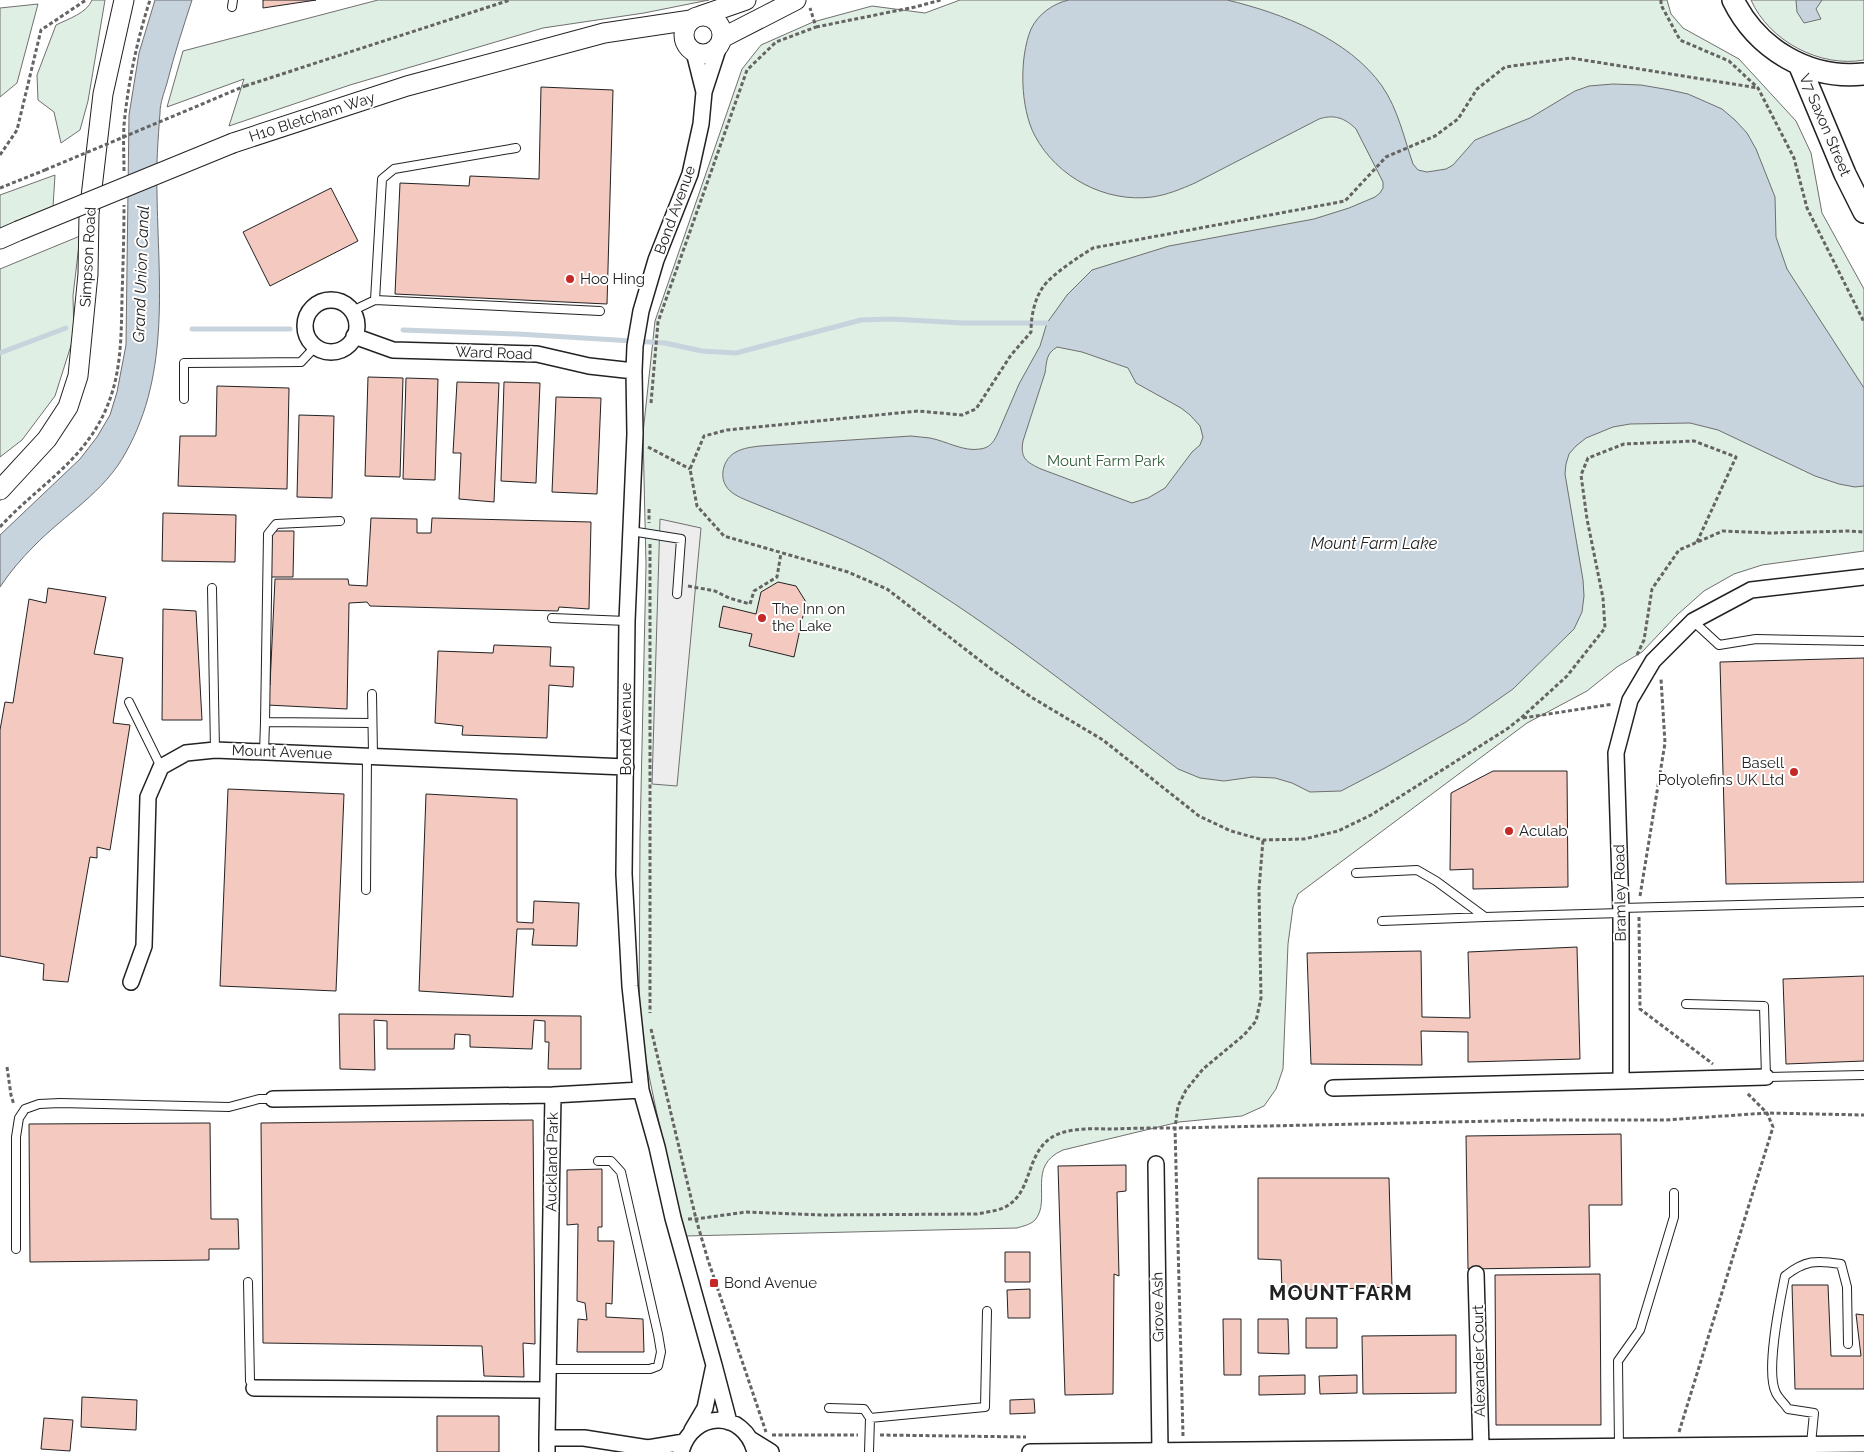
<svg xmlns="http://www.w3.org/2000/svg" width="1864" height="1452" font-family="Raleway,sans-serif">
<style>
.green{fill:#e0efe3;stroke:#6f6f6f}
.parking{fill:#ededed;stroke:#6f6f6f}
.water{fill:#c7d3dd;stroke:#6f6f6f;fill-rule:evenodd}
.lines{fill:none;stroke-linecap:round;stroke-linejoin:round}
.stream{stroke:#c7d3dd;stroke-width:5}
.building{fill:#f3c9c0;stroke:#222}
.service-casing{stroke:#222;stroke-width:10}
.minor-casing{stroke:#222;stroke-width:18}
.tertiary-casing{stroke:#222;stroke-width:21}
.secondary-casing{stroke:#222;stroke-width:24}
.path{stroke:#646464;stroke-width:3;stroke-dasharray:4 2.5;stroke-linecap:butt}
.service{stroke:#fff;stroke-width:8}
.minor{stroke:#fff;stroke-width:15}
.tertiary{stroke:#fff;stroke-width:19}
.secondary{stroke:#fff;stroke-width:21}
.tertiary-bridge-casing{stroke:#222;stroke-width:21;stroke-linecap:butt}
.path-bridge{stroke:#646464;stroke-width:3;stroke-dasharray:4 2.5;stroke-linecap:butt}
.tertiary-bridge{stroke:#fff;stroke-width:19}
.poi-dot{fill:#c62828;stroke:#fff;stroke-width:2}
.labels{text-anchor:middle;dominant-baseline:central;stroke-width:4;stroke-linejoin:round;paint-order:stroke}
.street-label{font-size:15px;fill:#222;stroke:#fff}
.poi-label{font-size:15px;fill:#222;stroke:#fff;text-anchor:start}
.park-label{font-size:15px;fill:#2f5e38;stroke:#fff}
.water-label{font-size:16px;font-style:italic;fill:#222;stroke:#fff}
.district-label{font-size:20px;font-weight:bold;letter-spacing:1px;fill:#222;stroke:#fff}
</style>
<rect width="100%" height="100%" fill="#fff"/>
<path class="green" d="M92,0H105L88,101L80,130L61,143L54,112L38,100L37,75L56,25C68,19 87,13 92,0Z
M378,0H709L644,13L543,28L350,85L229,126L244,79L167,107L183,51Z
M960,0H1667L1671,14L1683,28L1739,59L1796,121L1811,153L1822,213L1864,289V551L1762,565L1734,574L1704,591L1677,615L1642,652L1617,667L1587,691L1527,723L1298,894L1293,907L1288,944L1283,1069L1276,1089L1264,1106L1242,1116L1179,1122L1063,1150C1026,1166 1052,1200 1035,1220C1030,1225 1023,1226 1017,1228L685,1236L657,1114L639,1028L640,837L646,565L643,433L655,321L742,69L761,45L813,22L872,6L925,13Z
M1751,0H1864V60C1820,68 1769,41 1751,0Z
M38,4L17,83L0,97V8Z
M55,175L53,207L0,230V195Z
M80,236L73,296L74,336L55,396L22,440L0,457V269Z"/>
<path class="parking" d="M660,519L701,528L677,786L652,784Z"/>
<path class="water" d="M155,0H192C183,28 174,55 167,83C164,93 160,103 160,113C158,139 156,166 157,192C158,279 171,372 126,452C105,492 64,515 34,546C21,559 10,572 0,587V535L80,459L97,437L110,415L117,392L126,345L129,115L139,53Z
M1069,0H1227C1282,13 1349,39 1382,86C1398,109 1404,138 1413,164L1418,170L1427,172L1446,169L1453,165L1475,140L1530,118L1575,91L1589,86L1613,84L1641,85L1670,90L1688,94L1722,109L1735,120L1747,133L1756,149L1775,197L1776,237L1787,269L1864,388V486L1855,487L1839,484L1815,476L1718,430L1690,423L1630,424L1613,427L1586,438L1576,446L1569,454L1566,464L1565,474L1583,580L1584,596L1582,612L1574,629L1513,689L1466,722L1385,768L1341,791L1310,792L1292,783L1275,778L1253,777L1224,781L1200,778L1178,769C1087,701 998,628 901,570C852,540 799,522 746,500C739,497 730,493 726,486C719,475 724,458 736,452C743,448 752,447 760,446L911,436C917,437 924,437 930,438C946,441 964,452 980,449C989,448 993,443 997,435L1019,384L1040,346L1047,323L1067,295L1092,270L1169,246L1314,219L1349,208L1375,197L1380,193L1383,188V182L1356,129C1345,118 1334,114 1319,119L1195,183C1181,189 1167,195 1152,197C1105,203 1057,177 1035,136C1020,108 1019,58 1031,29C1038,14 1054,3 1069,0ZM1057,347L1082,352L1128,368L1136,383L1181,408L1190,415L1200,426L1203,437L1200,445L1192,452L1165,488L1148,498L1132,503L1041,469C1026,462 1020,458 1023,441L1045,373C1047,360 1046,354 1057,347Z
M1796,0H1822L1816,9L1821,19L1804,23L1797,12Z"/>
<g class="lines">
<path class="stream" d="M192,329H290
M403,330L518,334L665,343L702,351L736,353L861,320L891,319L963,323H1047
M0,353L66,328"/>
</g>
<path class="building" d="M263,0H316L263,8Z
M541,87L613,90L607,304L395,294L400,183L469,186L470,176L539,179Z
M331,188L358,241L270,286L243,232Z
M368,377L403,378L400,477L365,476Z
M406,378L438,379L435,480L403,479Z
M457,382L499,383L494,502L459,499L461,453H453Z
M504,382L540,383L536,483L501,481Z
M217,386L289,388L287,489L178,486L180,436H216Z
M556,397L601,398L597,494L552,492Z
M299,415L334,416L332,498L297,497Z
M163,513L236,515L235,562L162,561Z
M371,518L417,519V533H431L432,518L591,522L589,609L559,607L558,611L370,606L367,602L349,603L347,709L267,705L268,683L270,685L275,579H348L349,585L367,586Z
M271,531H294L293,577H270Z
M778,582L796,586L806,602L794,657L749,646L752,634L719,627L723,606L756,614L761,592Z
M48,588L106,597L94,654L123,658L113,723L130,725L110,850L97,847V858L90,857L68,982L43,980L44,964L0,956V730L5,702L13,703L29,599L46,603Z
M163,609L196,611L202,720H162Z
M494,645L551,647L550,666L574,667L573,687L549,685L547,738L462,735L463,726L435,723L438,651L493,653Z
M1864,658V882L1726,884L1720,662Z
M1493,771H1567L1568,887L1473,889V869L1450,870L1451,793Z
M228,789L344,794L336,991L220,986Z
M426,794L517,799V922L533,923L534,901L579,903L577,946L532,945L534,929H517L513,997L419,991Z
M1577,947L1580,1059L1468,1062V1032L1421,1031L1422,1065L1311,1064L1307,953L1421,951L1422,1017L1470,1018L1468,952Z
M1864,976V1061L1786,1064L1783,979Z
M339,1014L581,1016V1069H548L549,1042H545V1021L534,1020L532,1049L470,1047V1035L455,1034L454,1049H387V1021L374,1020L375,1070L340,1069Z
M533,1120L535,1344L523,1343L524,1377L484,1376L482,1346L263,1343L261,1123Z
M210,1123L211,1219H238L239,1249H209V1260L30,1262L29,1124Z
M1621,1134L1622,1205H1589L1590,1267L1468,1269L1466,1136Z
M1126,1165V1191L1117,1192L1119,1276L1114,1274L1113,1394L1065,1395L1058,1166Z
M602,1169V1227H598V1241H614L612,1304L606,1303V1317L643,1319L644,1352H577L578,1319L587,1320L585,1303L577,1301L578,1224L567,1225V1170Z
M1258,1178H1389L1392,1287L1282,1291L1281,1260L1258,1259Z
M1005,1252H1030V1282H1005Z
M1600,1274L1601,1425H1496L1495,1275Z
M1792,1285H1828L1831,1356H1861L1856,1314L1864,1315V1389H1795Z
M1030,1289V1318H1008L1007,1290Z
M1306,1318H1337V1348H1306Z
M1223,1319H1241V1375H1224Z
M1258,1319H1288L1289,1354L1258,1353Z
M1456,1335V1393L1363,1394L1362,1336Z
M1305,1375V1394L1259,1395V1376Z
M1357,1375V1393L1320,1394L1319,1376Z
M82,1397L137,1400L136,1430L81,1427Z
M1034,1399L1035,1413L1010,1414V1400Z
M437,1416H499V1452H437Z
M44,1418L73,1420L70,1451L41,1449Z"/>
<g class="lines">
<defs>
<path id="service" d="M232,7L233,0
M375,300L382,179L394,169L516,148
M352,311L375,300L600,311
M184,399V363L301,362L315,347
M340,521L276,524L268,534L265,722L372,723
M631,531L681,539L677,594
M212,588L215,750
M552,618L627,621
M1693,621L1719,645L1756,639L1864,641
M372,694L373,755
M129,702L161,767
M264,753L265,722
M1356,873L1417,870L1436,881L1485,917L1621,913
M366,890L367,755
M1621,908L1864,902
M1382,921L1485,917
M1686,1004L1764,1006L1766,1077L1864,1075
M16,1249V1137L19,1118L25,1109L39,1104L60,1103L229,1107L259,1099H273
M248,1282L250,1381L254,1388
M548,1369H650L658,1366L661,1352L658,1334L621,1172L611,1161H598
M829,1408L864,1409L870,1418L869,1452
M870,1418L985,1407L987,1311
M1811,1444L1814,1413L1788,1409C1785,1404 1779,1399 1776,1393C1765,1372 1780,1301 1785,1276C1805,1260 1816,1260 1841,1264L1847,1287L1848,1344
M1619,1446L1618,1361L1640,1330L1674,1217V1193"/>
<path id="minor" d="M694,52L704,92
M305 326a26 26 0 1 1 52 0a26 26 0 1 1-52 0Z
M354,336L393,350L537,354L589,366L634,371
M131,982L144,946L148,797L161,767L186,753L215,750L626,767
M1621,1081L1766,1077
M1333,1088L1621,1081V913L1616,753L1630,700L1653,661L1693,621L1751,590L1864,577
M553,1095L641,1090
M273,1099L553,1095L547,1438
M1156,1164L1160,1451
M1476,1274L1481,1448
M714,1365L673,1218L657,1147L641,1090L630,986L624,874L627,621L635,434L634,371L635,346L641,311L656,260L690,174L701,124L704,92L719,46
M254,1388L547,1390
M692,1430L705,1408L714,1365L729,1422
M750,1439L771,1452
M547,1452V1438H584L648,1448
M654,1452L648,1448L684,1442
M681,1452C692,1410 744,1409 755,1452
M1030,1452L1864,1444"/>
<path id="tertiary" d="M700,16L746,0
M684 35a19 19 0 1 1 38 0a19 19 0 1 1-38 0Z
M722,38L796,0
M233,143L407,86L604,33L691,20
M0,239L18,231
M0,490L47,439L68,407L78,376L88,274L89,214L103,94L124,0"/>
<path id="secondary" d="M1733,0C1757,49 1809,80 1864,74
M1799,64L1845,174L1864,212"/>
</defs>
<use href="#service" class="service-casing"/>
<use href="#minor" class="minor-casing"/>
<use href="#tertiary" class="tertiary-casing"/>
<use href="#secondary" class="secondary-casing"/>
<path class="path" d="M1661,0V5L1680,40L1729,61L1758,88L1794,158L1807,208L1864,322
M816,27L915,7L941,0
M245,86L510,0
M0,155L17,130L41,30L86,0
M124,171C124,156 123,140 124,125C128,83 137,40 150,0
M0,188L45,170
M651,403L658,322L747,70L776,42L816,27L810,8
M648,447L690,469
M649,509V523
M0,527C25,499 58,477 82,448C121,400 121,355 122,297C123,266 124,235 124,205
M1697,542L1736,457L1694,441L1624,444L1588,458L1581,475L1587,519L1603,598L1605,628L1567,676L1521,718L1507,729L1371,815L1338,831L1304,839L1263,840L1231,831L1199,816L1103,740L1031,697L991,669L887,589L848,572L724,536L697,506L690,469L704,436L727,430L918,411L962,415L976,409L1011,355L1031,332C1031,317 1034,300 1043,287C1051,275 1080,256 1093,248L1345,201L1386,157L1435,136L1458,119L1477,89L1505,67L1571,58L1758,88
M650,544V1013
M688,586L715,591L729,598L750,604L754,591L777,577L781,553
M1637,655L1644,640L1652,589L1679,550L1723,531L1770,533L1850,531L1864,532
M1523,718L1613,704
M1640,896L1665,743L1661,679
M1639,917L1640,1009L1713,1064
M651,1029L696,1219L708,1260L766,1432
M7,1067L11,1095L14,1105
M688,1219H696L746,1212L822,1215L977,1214C987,1212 998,1211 1007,1206C1034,1190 1025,1150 1056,1135C1074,1127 1095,1129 1114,1129C1134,1128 1155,1128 1175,1128L1178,1106L1186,1090L1203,1069L1244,1035L1256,1021L1261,998L1259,889L1263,840
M1679,1432L1773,1127L1767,1113L1746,1092
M772,1435H858
M880,1435L1026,1437
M1183,1436L1175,1128L1543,1120H1665L1767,1113L1864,1115"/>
<use href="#service" class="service"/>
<use href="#minor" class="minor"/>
<use href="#tertiary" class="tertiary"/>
<use href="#secondary" class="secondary"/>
<defs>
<path id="tertiary-bridge" d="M18,231L233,143"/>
</defs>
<use href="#tertiary-bridge" class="tertiary-bridge-casing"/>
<path class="path-bridge" d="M45,170L245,86"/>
<use href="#tertiary-bridge" class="tertiary-bridge"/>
</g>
<g class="poi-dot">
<circle cx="570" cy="279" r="5"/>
<circle cx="762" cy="618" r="5"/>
<circle cx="1794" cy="772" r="5"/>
<circle cx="1509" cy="831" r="5"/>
<rect x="709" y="1278" width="10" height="10" rx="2.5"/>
</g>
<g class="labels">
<g class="street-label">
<text transform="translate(312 117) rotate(-18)">H10 Bletcham Way</text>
<text transform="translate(1825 125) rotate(67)">V7 Saxon Street</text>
<text transform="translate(675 210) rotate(-70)">Bond Avenue</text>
<text transform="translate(88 257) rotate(-87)">Simpson Road</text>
<text transform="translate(494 353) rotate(2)">Ward Road</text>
<text transform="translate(626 729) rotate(-90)">Bond Avenue</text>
<text transform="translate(282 752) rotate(2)">Mount Avenue</text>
<text transform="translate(1620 893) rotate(-91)">Bramley Road</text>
<text transform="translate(552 1162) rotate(-89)">Auckland Park</text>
<text transform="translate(1158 1307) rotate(-91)">Grove Ash</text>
<text transform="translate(1479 1361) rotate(-91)">Alexander Court</text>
</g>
<g class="poi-label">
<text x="580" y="279">Hoo Hing</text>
<text x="772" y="609">The Inn on<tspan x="772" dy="17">the Lake</tspan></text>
<text x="1784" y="763" text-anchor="end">Basell<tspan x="1784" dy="17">Polyolefins UK Ltd</tspan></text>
<text x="1519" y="831">Aculab</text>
<text x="724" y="1283">Bond Avenue</text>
</g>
<g class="park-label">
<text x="1106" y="461">Mount Farm Park</text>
</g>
<g class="water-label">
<text transform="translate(141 274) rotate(-88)">Grand Union Canal</text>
<text x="1374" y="543">Mount Farm Lake</text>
</g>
<g class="district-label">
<text x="1341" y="1293">MOUNT FARM</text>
</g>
</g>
</svg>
